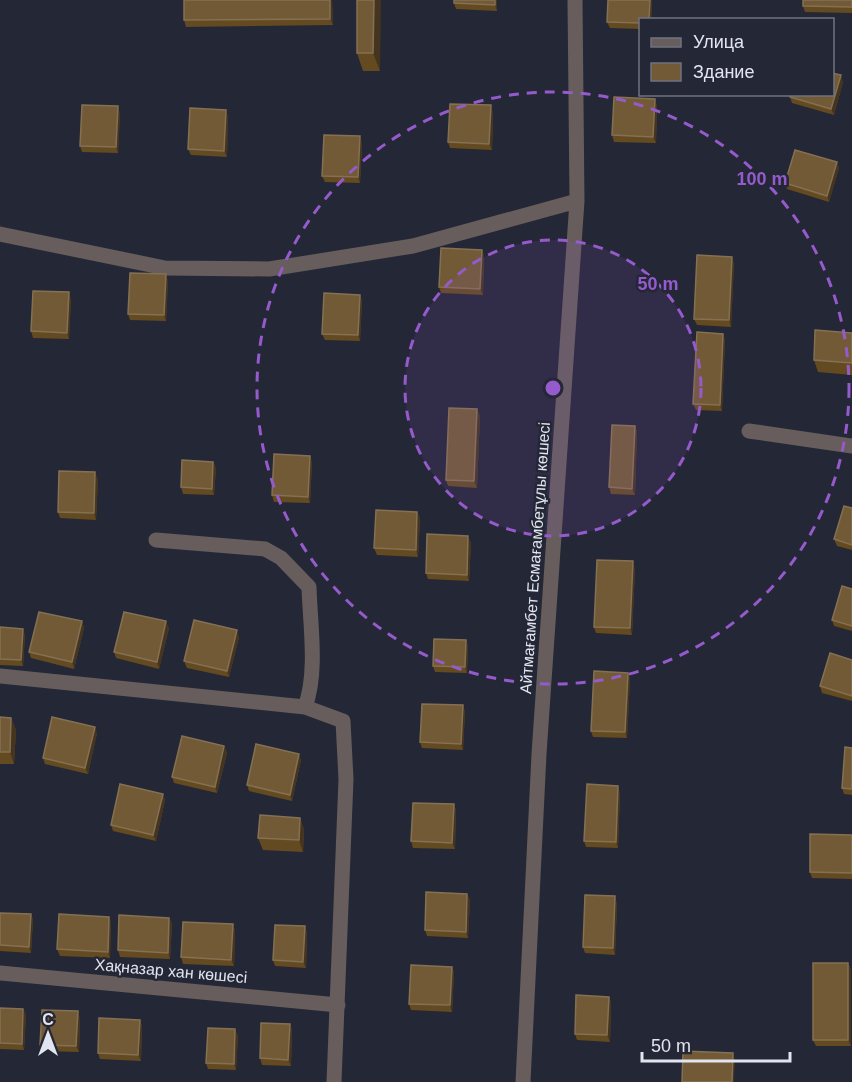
<svg xmlns="http://www.w3.org/2000/svg" width="852" height="1082" font-family="Helvetica,sans-serif">
<style>
.lines{fill:none;stroke-linecap:round;stroke-linejoin:round}
.minor{stroke:#665d5c;stroke-width:15}
.tertiary{stroke:#665d5c;stroke-width:15}
.wall{fill:#644a20}
.shaded-wall{fill:#45351f}
.building{fill:#725a36;stroke:#847053;stroke-width:1.5}
.ring{fill:none;stroke:#955acb;stroke-width:3;stroke-dasharray:10 8}
.labels{text-anchor:middle;dominant-baseline:central;stroke-width:5;stroke-linejoin:round;paint-order:stroke}
.street-label{font-size:16px;fill:#e2e5ef;stroke:#242736}
.centre{fill:#955acb;stroke:#242736;stroke-width:3}
.ring-label{font-size:18px;text-anchor:middle;font-weight:bold;fill:#955acb;stroke:#242736;stroke-width:5;stroke-linejoin:round;paint-order:stroke}
</style>
<rect width="100%" height="100%" fill="#242736"/>
<g class="lines">
<path class="minor" d="M749,431L852,446
M156,540L265,549L281,558L309,587C310,624 318,672 305,707
M0,676L305,707L343,721L346,779L334,1082
M0,973L338,1005"/>
<path class="tertiary" d="M0,234L165,268L269,269L413,246L577,201
M523,1082L539,754L577,201L575,0"/>
</g>
<path class="wall" d="M332,0L333,25L186,27L184,20Z
M357,0L380,71H363L357,53Z
M497,0V11L456,9L454,3Z
M852,0V13L805,12L803,6Z
M640,20V29L610,28L607,22Z
M843,82L834,115L792,103L790,97Z
M657,105L656,143L614,142L612,135Z
M493,112L492,150L450,148L448,142Z
M120,113L118,153L82,152L80,146Z
M228,116L227,157L191,155L188,149Z
M362,143L360,183L325,182L322,176Z
M837,162L839,168L829,202L787,189L785,183Z
M482,250L484,256L483,295L441,293L439,287Z
M734,263L731,327L697,325L694,319Z
M168,281L166,321L130,320L128,314Z
M360,295L362,301L360,341L325,340L322,334Z
M71,299L69,339L33,338L31,331Z
M852,333V375L818,372L814,360Z
M723,334L725,340L722,411L696,410L693,404Z
M477,409L480,416L477,488L448,486L446,480Z
M635,426L637,432L635,495L611,494L609,487Z
M213,462L216,468L214,495L183,494L181,487Z
M312,462L310,503L274,502L272,495Z
M98,479L96,520L60,518L58,512Z
M852,508V550L837,546L834,539Z
M417,512L420,518L418,557L377,555L374,548Z
M471,542L469,581L428,579L426,573Z
M635,568L632,635L596,633L594,627Z
M852,589V631L834,626L832,620Z
M82,621L84,628L74,669L31,658L29,652Z
M0,627L25,635L23,666L0,665Z
M169,628L159,669L116,658L114,652Z
M239,637L229,677L187,668L184,661Z
M466,640L468,646L467,673L435,672L433,666Z
M852,660V701L822,693L820,686Z
M628,673L630,679L627,738L593,737L591,731Z
M463,705L465,712L463,750L422,748L420,742Z
M0,717L11,718L16,730L14,764H0Z
M97,733L88,774L45,764L43,758Z
M224,746L227,753L217,793L174,783L172,777Z
M852,748V795L844,794L842,788Z
M301,760L292,801L249,791L247,785Z
M620,792L618,848L586,847L584,841Z
M163,794L165,800L156,841L113,831L111,825Z
M454,804L456,811L455,849L413,848L411,841Z
M300,818L304,830L303,852L263,850L258,838Z
M852,835V879L812,878L810,872Z
M467,894L470,900L468,938L427,936L425,930Z
M617,903L615,955L585,953L583,947Z
M0,913L31,914L33,920L31,953L0,951Z
M109,917L111,923L110,958L60,956L57,949Z
M169,918L172,924L170,959L120,957L118,950Z
M233,924L235,931L234,966L183,964L181,957Z
M305,926L307,933L306,968L275,966L273,960Z
M848,963L851,970V1046H816L813,1040Z
M452,967L454,973L452,1012L411,1010L409,1004Z
M609,997L611,1003L610,1042L577,1040L575,1034Z
M0,1008L23,1009L26,1015L24,1050L0,1049Z
M80,1018L79,1052L42,1051L40,1045Z
M140,1020L142,1026L141,1061L100,1059L98,1053Z
M290,1024L292,1031L291,1066L262,1065L260,1058Z
M238,1035L236,1070L208,1069L206,1063Z"/>
<path class="shaded-wall" d="M330,0H332L333,25L330,19Z
M374,0H381L380,71L373,53Z
M495,0H497V11L495,5Z
M650,0H652V20H649Z
M841,75L843,82L834,115L831,109Z
M655,99L657,105L656,143L653,137Z
M491,105L493,112L492,150L489,144Z
M118,106L120,113L118,153L116,147Z
M226,110L228,116L227,157L224,151Z
M360,136L362,143L360,183L358,177Z
M837,162L839,168L829,202L827,196Z
M482,250L484,256L483,295L480,289Z
M732,257L734,263L731,327L729,320Z
M166,274L168,281L166,321L164,315Z
M69,292L71,299L69,339L67,333Z
M360,295L362,301L360,341L358,335Z
M723,334L725,340L722,411L720,405Z
M477,409L480,416L477,488L474,481Z
M635,426L637,432L635,495L632,489Z
M310,456L312,462L310,503L308,497Z
M213,462L216,468L214,495L212,489Z
M95,472L98,479L96,520L94,513Z
M417,512L420,518L418,557L416,550Z
M468,536L471,542L469,581L467,575Z
M633,561L635,568L632,635L630,628Z
M82,621L84,628L74,669L72,662Z
M166,621L169,628L159,669L157,662Z
M23,629L25,635L23,666L21,660Z
M237,630L239,637L229,677L227,671Z
M466,640L468,646L467,673L465,667Z
M628,673L630,679L627,738L625,732Z
M463,705L465,712L463,750L461,744Z
M11,718L16,730L14,764L10,752Z
M95,727L97,733L88,774L85,768Z
M224,746L227,753L217,793L215,787Z
M299,754L301,760L292,801L290,795Z
M618,786L620,792L618,848L616,842Z
M163,794L165,800L156,841L153,835Z
M454,804L456,811L455,849L452,843Z
M300,818L304,830L303,852L299,840Z
M467,894L470,900L468,938L466,932Z
M615,896L617,903L615,955L613,948Z
M31,914L33,920L31,953L29,947Z
M109,917L111,923L110,958L108,952Z
M169,918L172,924L170,959L168,953Z
M233,924L235,931L234,966L231,960Z
M305,926L307,933L306,968L303,962Z
M848,963L851,970V1046L848,1040Z
M452,967L454,973L452,1012L450,1005Z
M609,997L611,1003L610,1042L607,1035Z
M23,1009L26,1015L24,1050L22,1044Z
M78,1011L80,1018L79,1052L76,1046Z
M140,1020L142,1026L141,1061L138,1055Z
M290,1024L292,1031L291,1066L288,1060Z
M235,1029L238,1035L236,1070L234,1064Z
M733,1053L735,1060L734,1082H732Z"/>
<path class="building" d="M184,0H330V19L184,20Z
M357,0H374L373,53H357Z
M454,0H495V5L454,3Z
M608,0H650L649,20H640V23L607,22Z
M803,0H852V7L803,6Z
M832,73L841,75L831,109L790,97V94H832Z
M614,97L655,99L653,137L612,135Z
M450,104L491,105L489,144L448,142Z
M82,105L118,106L116,147L80,146Z
M190,108L226,110L224,151L188,149Z
M324,135L360,136L358,177L322,176Z
M795,150L837,162L827,196L785,183Z
M441,248L482,250L480,289L439,287Z
M697,255L732,257L729,320L694,319Z
M130,273L166,274L164,315L128,314Z
M33,291L69,292L67,333L31,331Z
M324,293L360,295L358,335L322,334Z
M815,330L852,333V363L814,360Z
M697,332L723,334L720,405L693,404Z
M449,408L477,409L474,481L446,480Z
M612,425L635,426L632,489L609,487Z
M274,454L310,456L308,497L272,495Z
M182,460L213,462L212,489L181,487Z
M59,471L95,472L94,513L58,512Z
M844,506L852,508V545L834,539Z
M376,510L417,512L416,550L374,548Z
M427,534L468,536L467,575L426,573Z
M597,560L633,561L630,628L594,627Z
M842,586L852,589V626L832,620Z
M39,612L82,621L72,662L29,652Z
M124,612L166,621L157,662L114,652Z
M194,620L237,630L227,671L184,661Z
M0,627L23,629L21,660L0,659Z
M434,639L466,640L465,667L433,666Z
M830,653L852,660V696L820,686Z
M594,671L628,673L625,732L591,731Z
M422,704L463,705L461,744L420,742Z
M0,717L11,718L10,752H0Z
M52,717L95,727L85,768L43,758Z
M182,736L224,746L215,787L172,777Z
M256,744L299,754L290,795L247,785Z
M845,747L852,748V789L842,788Z
M120,784L163,794L153,835L111,825Z
M587,784L618,786L616,842L584,841Z
M413,803L454,804L452,843L411,841Z
M260,815L300,818L299,840L258,838Z
M810,834L852,835V873L810,872Z
M426,892L467,894L466,932L425,930Z
M585,895L615,896L613,948L583,947Z
M0,913L31,914L29,947L0,945Z
M59,914L109,917L108,952L57,949Z
M119,915L169,918L168,953L118,950Z
M183,922L233,924L231,960L181,957Z
M275,925L305,926L303,962L273,960Z
M813,963H848V1040H813Z
M411,965L452,967L450,1005L409,1004Z
M576,995L609,997L607,1035L575,1034Z
M0,1008L23,1009L22,1044L0,1043Z
M42,1010L78,1011L76,1046L40,1045Z
M99,1018L140,1020L138,1055L98,1053Z
M261,1023L290,1024L288,1060L260,1058Z
M208,1028L235,1029L234,1064L206,1063Z
M683,1051L733,1053L732,1082H682Z"/>
<circle cx="553" cy="388" r="148" fill="#955acb" fill-opacity=".12"/>
<g class="ring">
<circle cx="553" cy="388" r="148"/>
<circle cx="553" cy="388" r="296"/>
</g>
<g class="labels">
<g class="street-label">
<text transform="translate(535 558) rotate(-86)">Айтмағамбет Есмағамбетұлы көшесі</text>
<text transform="translate(171 971) rotate(5)">Хақназар хан көшесі</text>
</g>
</g>
<circle cx="553" cy="388" r="9" class="centre"/>
<g class="ring-label">
<text x="762" y="185">100 m</text>
<text x="658" y="290">50 m</text>
</g>
<rect x="639" y="18" width="195" height="78" fill="#242736" stroke="#707380" stroke-width="1.5"/>
<rect x="651" y="38" width="30" height="9" fill="#665d5c" stroke="#707380" stroke-width="1.5"/>
<text x="693" y="48" font-size="18" fill="#e2e5ef">Улица</text>
<rect x="651" y="63" width="30" height="18" fill="#725a36" stroke="#707380" stroke-width="1.5"/>
<text x="693" y="78" font-size="18" fill="#e2e5ef">Здание</text>
<g transform="translate(48 1034)" stroke="#242736" stroke-width="4.5" paint-order="stroke">
<path d="M0-4.5L10 22L0 15L-10 22Z" fill="#e2e5ef"/>
<text y="-9" font-size="16" font-weight="bold" text-anchor="middle" fill="#e2e5ef">С</text>
</g>
<path d="M642 1052v9h148v-9" fill="none" stroke="#e2e5ef" stroke-width="3"/>
<text x="651" y="1052" font-size="18" fill="#e2e5ef" stroke="#242736" stroke-width="4.5" paint-order="stroke">50 m</text>
</svg>
